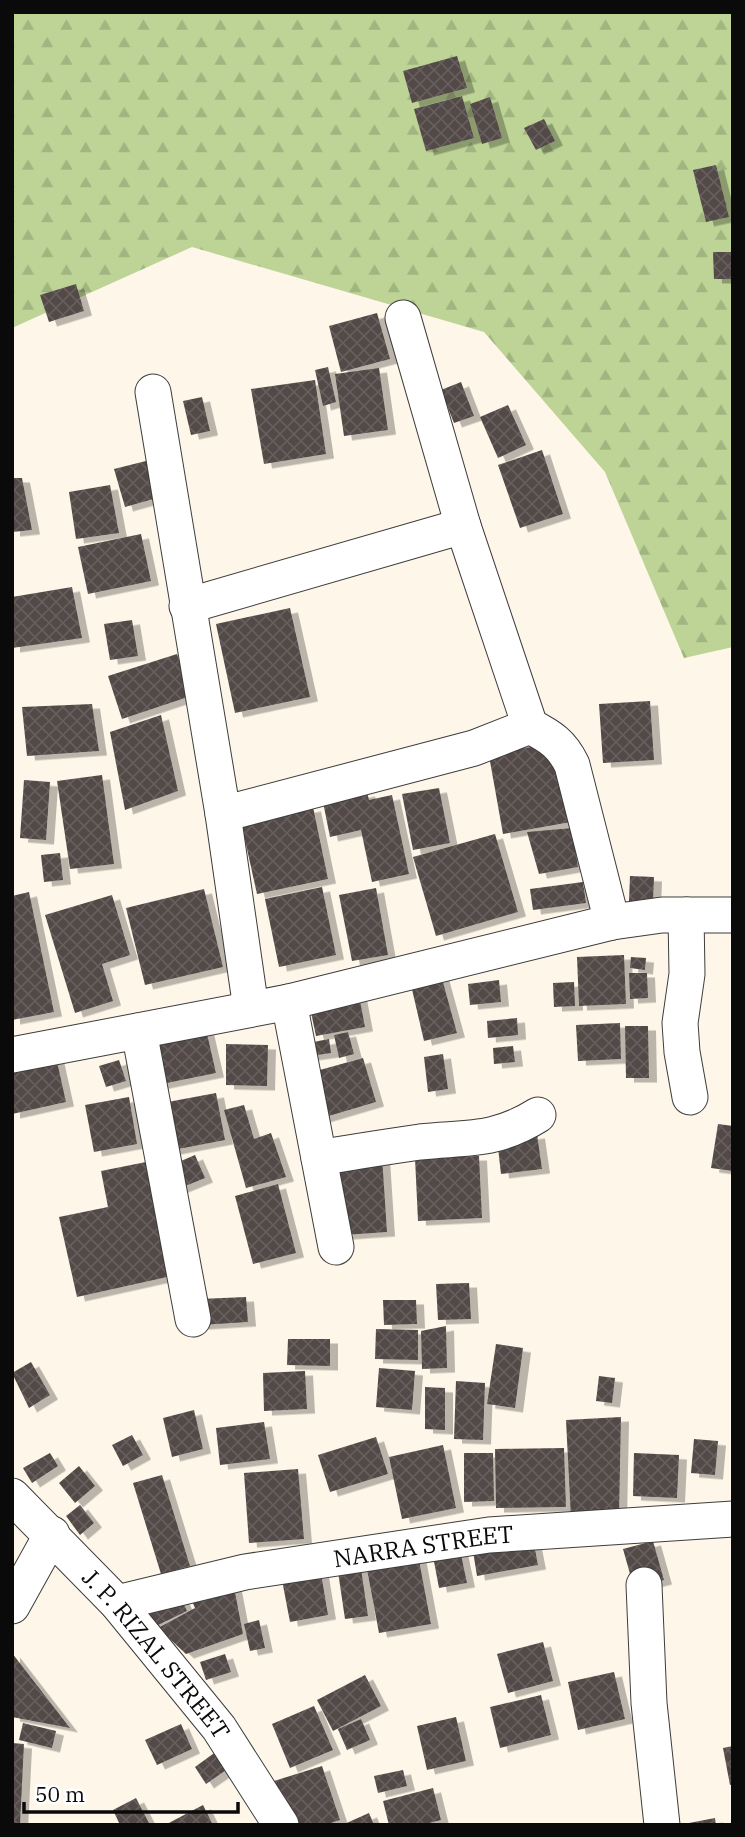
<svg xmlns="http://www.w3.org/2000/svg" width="745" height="1837" font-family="'IBM Plex Serif',serif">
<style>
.forest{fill:url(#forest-firs)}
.building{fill:url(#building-cross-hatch);filter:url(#shadow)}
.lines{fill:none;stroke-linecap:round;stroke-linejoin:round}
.minor-casing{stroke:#3d3d3d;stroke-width:37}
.minor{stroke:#fff;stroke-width:35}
.labels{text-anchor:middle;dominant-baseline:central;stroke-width:7;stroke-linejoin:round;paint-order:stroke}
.street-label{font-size:24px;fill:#0a0a0a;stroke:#fff}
</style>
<defs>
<pattern id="forest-firs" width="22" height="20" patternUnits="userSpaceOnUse" patternTransform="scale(1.75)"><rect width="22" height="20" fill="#bdd496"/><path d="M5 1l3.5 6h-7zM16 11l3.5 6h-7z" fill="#a1b580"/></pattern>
<pattern id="building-cross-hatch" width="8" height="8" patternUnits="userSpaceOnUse" patternTransform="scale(1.75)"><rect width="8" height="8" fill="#524947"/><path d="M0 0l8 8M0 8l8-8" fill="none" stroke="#665f5d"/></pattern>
<filter id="shadow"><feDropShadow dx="8" dy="4.5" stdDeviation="0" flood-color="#0004"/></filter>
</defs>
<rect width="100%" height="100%" fill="#fef6e8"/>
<path class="forest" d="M12,12H733V647L684,658L605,472L484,332L192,247L12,328Z"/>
<path class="building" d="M457,56L467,88L412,103L403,71Z
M462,96L474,138L426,151L414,109Z
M490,97L502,138L482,144L470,104Z
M544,119L555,141L536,150L524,128Z
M716,165L729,217L706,222L693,170Z
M713,252H733V279H714Z
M76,284L84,311L49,322L40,295Z
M377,313L390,359L341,372L329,326Z
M328,367L336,402L323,406L315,370Z
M379,368L388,430L344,436L335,374Z
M315,380L326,454L264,464L251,389Z
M461,382L474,416L454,423L441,390Z
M202,397L210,431L191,435L183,401Z
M508,405L526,445L498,458L480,417Z
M542,450L563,514L520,528L498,465Z
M146,461L157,498L125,507L114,469Z
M12,478H22L32,530L12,532Z
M110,485L119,533L76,539L69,492Z
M141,534L151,581L88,594L78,547Z
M72,587L82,638L12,648V597Z
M290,608L310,697L235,713L216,624Z
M132,620L138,656L110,660L104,624Z
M177,654L191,696L122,719L108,676Z
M650,701L654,760L603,763L599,704Z
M92,704L99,751L27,756L22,707Z
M161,715L178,791L125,810L110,732Z
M548,746L571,822L503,834L488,750Z
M102,775L114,864L70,869L57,781Z
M24,780L50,782L46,840L20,838Z
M439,788L450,843L413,850L402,794Z
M367,792L369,800L392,795L409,874L372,882L361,830L330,837L323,802Z
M313,807L328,879L257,894L241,822Z
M572,828L578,867L539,874L527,832Z
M495,834L518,912L436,936L413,857Z
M60,853L63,880L44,882L41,855Z
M630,876L654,877L653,902L629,901Z
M583,882L586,903L533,910L530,889Z
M322,887L336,955L279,967L265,899Z
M376,888L388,955L352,961L339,895Z
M204,889L223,967L145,985L126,908Z
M29,892L54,1012L12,1020V896Z
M112,895L130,955L102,964L113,1001L75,1013L45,915Z
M624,955L626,1004L579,1006L577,957Z
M631,957L646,958L645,970L630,968Z
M629,973H647L648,998L630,999Z
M441,975L457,1033L424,1041L411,985Z
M499,980L501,1002L470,1005L468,984Z
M574,982L575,1006L554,1007L553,983Z
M358,990L365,1027L316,1036L309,1003Z
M517,1018L518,1035L488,1038L487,1021Z
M620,1023L621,1059L578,1061L576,1025Z
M205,1025L216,1073L157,1085L147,1038Z
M625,1026H648L649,1078H626Z
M348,1032L354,1054L339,1058L334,1035Z
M329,1039L331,1053L310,1056L308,1043Z
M226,1044L268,1045L267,1086L226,1085Z
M513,1046L515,1062L494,1064L493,1048Z
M443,1054L448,1089L428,1092L424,1057Z
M56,1057L66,1102L12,1114V1067Z
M363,1058L376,1102L322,1118L309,1073Z
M119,1060L126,1081L106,1087L99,1066Z
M216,1093L225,1140L168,1151L157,1104Z
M129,1097L137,1144L94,1152L85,1105Z
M244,1105L254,1139L271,1133L286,1177L246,1188L224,1110Z
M718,1124L733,1126V1171L711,1168Z
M537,1134L542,1169L501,1174L497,1139Z
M195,1155L205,1178L178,1189L169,1166Z
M382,1156L387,1232L345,1235L339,1160Z
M479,1156L482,1218L418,1221L415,1158Z
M146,1162L167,1277L77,1297L59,1217L108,1207L101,1171Z
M278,1184L296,1253L253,1264L235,1196Z
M469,1283L471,1319L438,1320L436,1284Z
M246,1297L248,1322L201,1325L200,1299Z
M383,1300H416L417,1324L384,1325Z
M446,1326L447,1368L422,1369L421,1331Z
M376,1329L418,1330V1360L375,1359Z
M288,1339H330V1366L287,1365Z
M496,1344L523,1348L515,1408L487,1404Z
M31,1362L50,1395L29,1408L12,1373Z
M379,1368L415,1371L412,1410L376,1407Z
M305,1371L307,1409L264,1411L263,1373Z
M599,1376L615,1378L612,1403L596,1401Z
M456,1381L485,1383L483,1440L454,1439Z
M425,1387L445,1388V1430L425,1429Z
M194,1410L203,1449L172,1457L163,1418Z
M621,1417L619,1516L571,1519L566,1420Z
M264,1422L270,1459L220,1465L216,1428Z
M132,1435L143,1455L123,1466L112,1445Z
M376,1437L388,1474L330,1492L318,1455Z
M694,1439L718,1441L715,1475L691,1473Z
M443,1445L456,1508L402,1519L389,1457Z
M564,1448L566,1507L496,1508L495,1449Z
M50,1453L58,1466L32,1483L23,1468Z
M464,1453H493L494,1501L464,1502Z
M634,1453L679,1455L677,1498L633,1496Z
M79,1466L95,1486L75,1503L59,1483Z
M298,1469L304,1539L249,1543L244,1473Z
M162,1475L190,1566L161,1574L133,1483Z
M80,1505L94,1523L80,1535L66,1516Z
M532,1534L538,1565L477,1576L472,1545Z
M653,1541L664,1580L634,1588L623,1549Z
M459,1545L467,1583L439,1588L432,1551Z
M418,1555L431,1624L379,1633L366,1564Z
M360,1562L368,1616L345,1619L337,1565Z
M321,1573L328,1615L290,1622L282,1580Z
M233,1582L243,1634L186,1654L158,1628L195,1608L189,1594Z
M177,1590L187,1611L154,1627L140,1603Z
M259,1620L265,1648L250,1651L244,1624Z
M543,1642L553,1681L508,1693L497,1654Z
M12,1653L70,1728L12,1717Z
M225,1654L231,1672L206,1680L200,1662Z
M614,1672L625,1719L578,1730L568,1682Z
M365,1675L381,1706L333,1731L317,1700Z
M541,1695L551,1735L500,1748L490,1707Z
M314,1706L333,1750L290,1768L272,1724Z
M456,1717L466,1761L427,1770L417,1726Z
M361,1719L370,1740L347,1750L338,1729Z
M23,1723L56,1731L52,1748L19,1740Z
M181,1724L192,1749L157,1765L145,1740Z
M12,1743L24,1744L20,1825H12Z
M733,1746V1784L730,1785L723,1748Z
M217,1751L229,1768L206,1784L195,1767Z
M322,1766L340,1820L325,1825H288L274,1781Z
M403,1770L407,1786L378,1793L374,1776Z
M433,1788L441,1820L422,1825H389L383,1801Z
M136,1798L150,1825H120L113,1810Z
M203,1805L213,1825H165Z
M369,1813L374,1825H342Z
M715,1818L716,1825H689V1823Z"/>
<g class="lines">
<defs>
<g id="minor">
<path d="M403,318L463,526L530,726C551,737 562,744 572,765L612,922"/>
<path d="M153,392L223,814L251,1009"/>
<path d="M187,606L463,526"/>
<path d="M223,814L474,748L530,726"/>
<path d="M686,915L687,974L680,1023L682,1052L690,1097"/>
<path d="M289,1002L336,1247"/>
<path d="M139,1031L193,1319"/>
<path d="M12,1055L289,1002L612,922L662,915H733"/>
<path d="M319,1158C352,1152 386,1147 420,1142C467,1137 495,1142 538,1115"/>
<path id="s1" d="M12,1496L117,1603L219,1728L281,1825"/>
<path d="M644,1585L649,1703L662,1825"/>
<path id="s2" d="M117,1603L245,1572L489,1535L733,1519"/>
<path d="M12,1606L52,1534"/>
</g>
</defs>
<use href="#minor" class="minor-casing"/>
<use href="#minor" class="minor"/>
</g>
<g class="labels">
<g class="street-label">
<text stroke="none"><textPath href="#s2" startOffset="312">NARRA STREET</textPath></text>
<text stroke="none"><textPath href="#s1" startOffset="214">J. P. RIZAL STREET</textPath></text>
</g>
</g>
<rect width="745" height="1837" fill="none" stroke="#0a0a0a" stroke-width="28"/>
<path d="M24 1802v10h214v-10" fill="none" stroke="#0a0a0a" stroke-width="3.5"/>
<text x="35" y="1802" font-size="21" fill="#0a0a0a" stroke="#ffffff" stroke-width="5" paint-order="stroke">50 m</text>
</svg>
